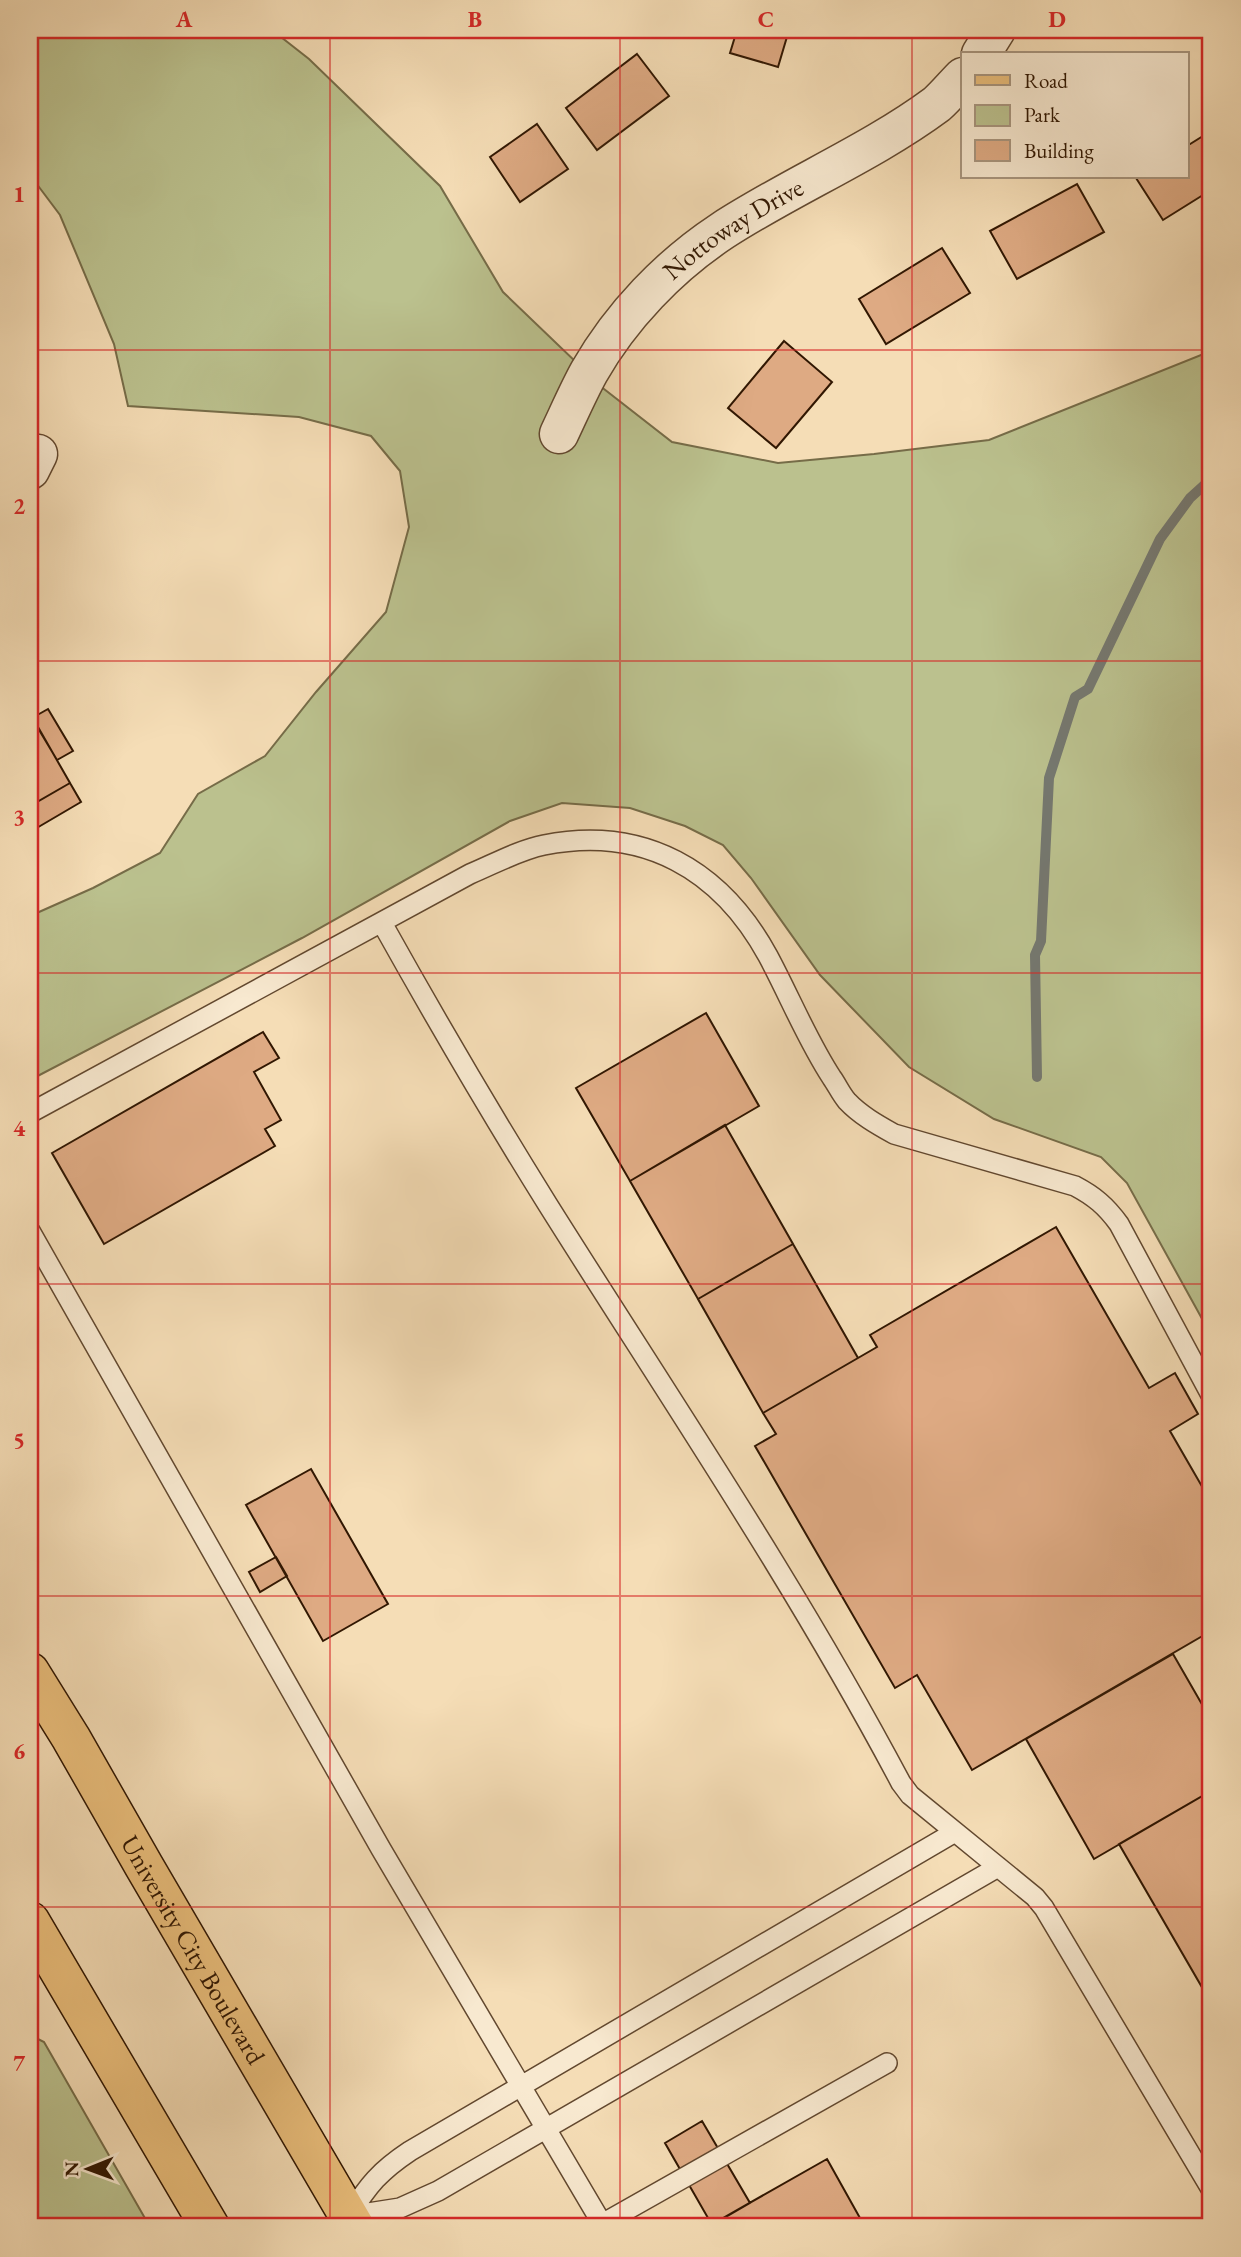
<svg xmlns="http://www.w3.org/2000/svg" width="1241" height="2257" font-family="'EB Garamond',serif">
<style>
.green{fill:#bbc18e;stroke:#766c48;stroke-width:2}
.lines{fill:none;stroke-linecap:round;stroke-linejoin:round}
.stream{stroke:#757870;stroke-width:10}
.building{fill:#deaa83;stroke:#311702;stroke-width:2}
.service-casing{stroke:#62482f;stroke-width:22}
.minor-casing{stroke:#62482f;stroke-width:41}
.primary-casing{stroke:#311702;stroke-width:41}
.service{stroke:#f8e9d0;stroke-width:19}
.minor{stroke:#f8e9d0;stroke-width:38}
.primary{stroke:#eabe7b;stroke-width:38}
.grid{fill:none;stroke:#d62828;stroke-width:2;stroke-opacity:0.55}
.labels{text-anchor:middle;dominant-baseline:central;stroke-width:6;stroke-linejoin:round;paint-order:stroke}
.street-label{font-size:26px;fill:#311702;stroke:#f8e9d0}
.neatline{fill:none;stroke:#d62828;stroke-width:2.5}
.grid-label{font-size:23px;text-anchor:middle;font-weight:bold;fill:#d62828}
</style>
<rect width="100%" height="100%" fill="#f5ddb6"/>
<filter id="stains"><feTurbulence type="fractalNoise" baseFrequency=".00286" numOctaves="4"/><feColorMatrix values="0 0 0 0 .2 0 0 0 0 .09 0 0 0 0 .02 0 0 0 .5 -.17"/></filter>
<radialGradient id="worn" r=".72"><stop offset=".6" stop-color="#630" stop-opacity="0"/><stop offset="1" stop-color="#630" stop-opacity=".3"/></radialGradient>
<path class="green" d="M30,30H272L309,59L440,186L503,292L604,389L672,442L778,463L874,454L989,440L1211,351V1335L1127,1183L1101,1157L994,1119L909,1067L820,975L751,878L723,845L685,826L630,808L562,803L510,821L302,938L30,1080V916L93,888L160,853L198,794L265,756L316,692L386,612L409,527L400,471L371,436L299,417L128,406L114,344L60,215L30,175Z
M30,2035L44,2042L150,2227H30Z"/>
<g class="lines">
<path class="stream" d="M1037,1077L1035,955L1041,941L1049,778L1075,697L1088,689L1160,539L1190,498L1211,479"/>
</g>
<path class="building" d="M737,30H789L778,67L730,53Z
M637,54L669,96L597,150L566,108Z
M537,124L568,169L520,202L490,157Z
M1211,131V190L1163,220L1136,178L1187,177V146Z
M1077,184L1104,232L1017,279L990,231Z
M942,248L970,293L886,344L859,299Z
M784,341L832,382L776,448L728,408Z
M48,709L73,751L57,760L32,718Z
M30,713L70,783L30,806Z
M70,783L81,802L35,829L30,821V806Z
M706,1013L759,1106L630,1181L576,1088Z
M263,1032L279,1058L254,1072L281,1120L265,1129L275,1146L104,1244L52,1153Z
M725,1125L793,1244L698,1299L630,1181Z
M1056,1227L1149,1388L1175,1373L1198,1414L1170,1431L1211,1502V1631L972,1770L917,1675L895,1688L755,1446L776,1434L763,1413L877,1347L870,1335Z
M793,1244L858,1358L763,1413L698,1299Z
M311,1469L388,1604L323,1641L246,1505Z
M276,1557L287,1576L260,1592L249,1572Z
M1173,1654L1211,1720V1791L1094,1859L1026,1739Z
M1211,1791V1984L1203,1989L1119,1844Z
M702,2121L750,2203L712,2225L665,2143Z
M827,2159L865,2227H709V2226Z"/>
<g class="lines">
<defs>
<path id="service" d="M382,923C435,1018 490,1112 548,1205C668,1396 795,1583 901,1783L910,1795L1035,1897L1044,1908L1211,2189
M30,1113L470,874C494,864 519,850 544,845C644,825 721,870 768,956C790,997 807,1040 832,1078C837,1085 841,1094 847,1101C860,1115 878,1125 894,1134L1075,1186C1094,1196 1106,1206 1119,1224L1211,1395
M30,1231L381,1849L604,2227
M955,1832L410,2151C380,2171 368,2185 349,2216L400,2208L438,2191L998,1867
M602,2224L887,2063"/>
<g id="minor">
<path d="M981,54L996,30"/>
<path id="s1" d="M559,434C569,413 578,392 589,372C621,316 669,266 722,231C791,186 871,153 937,104C946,96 954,86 963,77"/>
<path d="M30,470L38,454"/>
</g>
<g id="primary">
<path id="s2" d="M30,1672L71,1738L144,1866L355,2227"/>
<path d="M30,1921L210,2227"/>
</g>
</defs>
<use href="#service" class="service-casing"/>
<use href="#minor" class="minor-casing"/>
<use href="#primary" class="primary-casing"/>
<use href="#service" class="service"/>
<use href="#minor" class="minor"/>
<use href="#primary" class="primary"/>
</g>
<path class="grid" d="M330,30V2227M620,30V2227M912,30V2227M30,350H1211M30,661H1211M30,973H1211M30,1284H1211M30,1596H1211M30,1907H1211"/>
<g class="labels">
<g class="street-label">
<text stroke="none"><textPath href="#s1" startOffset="275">Nottoway Drive</textPath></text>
<text stroke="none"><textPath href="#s2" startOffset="322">University City Boulevard</textPath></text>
</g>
</g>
<rect width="1241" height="2257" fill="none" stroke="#f5ddb6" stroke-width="77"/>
<rect x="961" y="52" width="228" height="126" fill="#f8e9d0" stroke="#a8957e" stroke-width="2"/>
<rect x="975" y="75" width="35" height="10" fill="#eabe7b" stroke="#a8957e" stroke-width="2"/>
<text x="1024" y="88" font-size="21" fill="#311702">Road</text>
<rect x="975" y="105" width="35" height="21" fill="#bbc18e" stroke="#a8957e" stroke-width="2"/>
<text x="1024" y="122" font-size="21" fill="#311702">Park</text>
<rect x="975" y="140" width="35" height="21" fill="#deaa83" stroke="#a8957e" stroke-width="2"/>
<text x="1024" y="158" font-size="21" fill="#311702">Building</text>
<g transform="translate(88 2169) rotate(269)" stroke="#f8e9d0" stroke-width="5" paint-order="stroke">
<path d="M0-5L12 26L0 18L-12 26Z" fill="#311702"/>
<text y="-10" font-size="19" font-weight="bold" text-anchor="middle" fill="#311702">N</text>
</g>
<rect x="38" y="38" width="1164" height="2180" class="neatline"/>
<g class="grid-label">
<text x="184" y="27">A</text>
<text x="475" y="27">B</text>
<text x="766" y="27">C</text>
<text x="1057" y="27">D</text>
<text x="19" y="202">1</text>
<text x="19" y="514">2</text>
<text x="19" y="825">3</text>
<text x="19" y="1136">4</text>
<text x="19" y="1448">5</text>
<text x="19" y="1759">6</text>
<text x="19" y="2071">7</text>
</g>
<rect width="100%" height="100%" filter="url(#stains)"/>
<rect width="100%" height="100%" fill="url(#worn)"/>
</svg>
